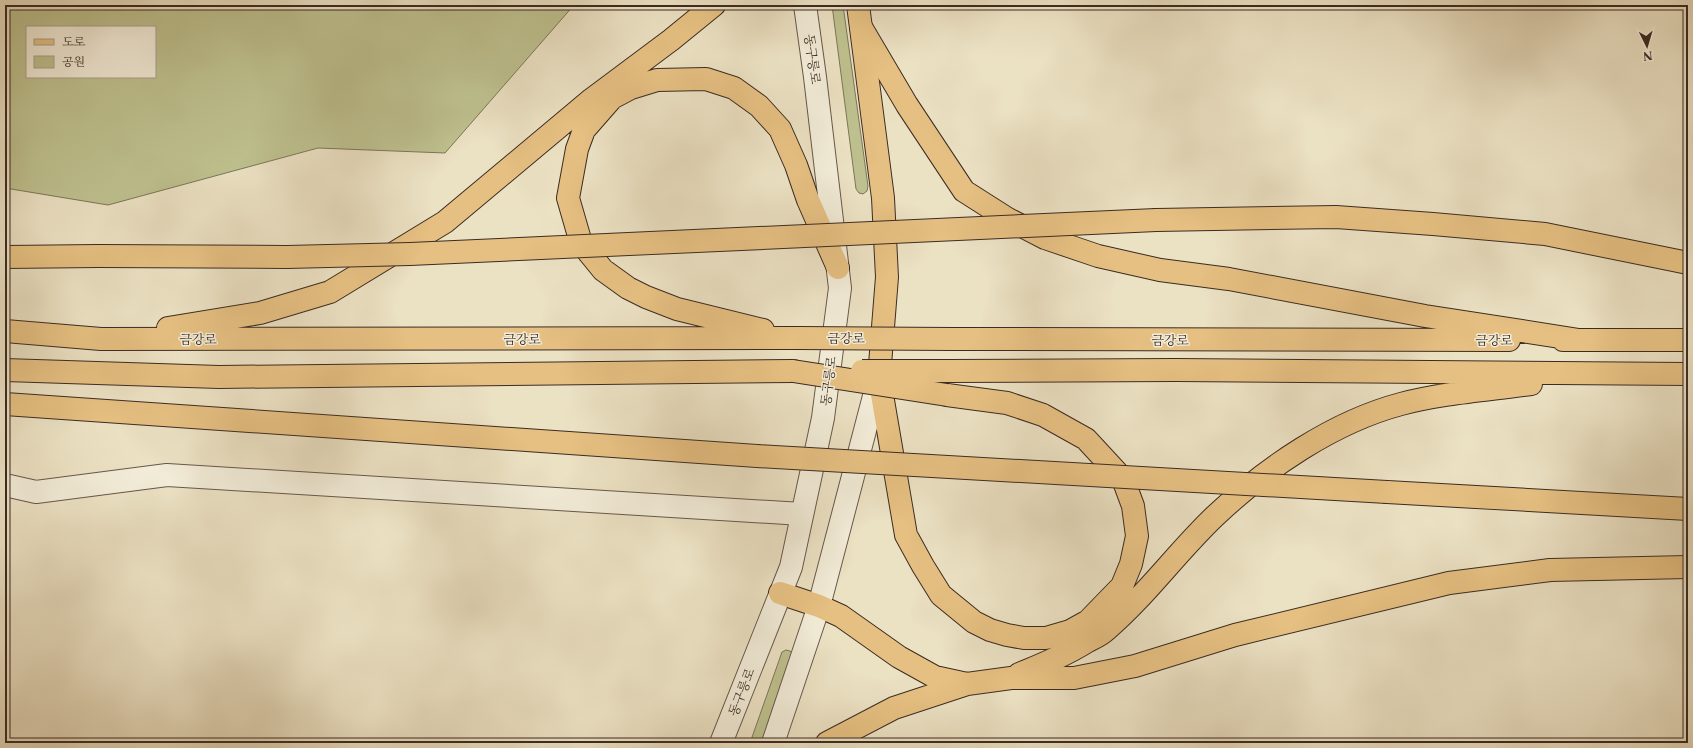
<svg xmlns="http://www.w3.org/2000/svg" width="1693" height="748" font-family="'Libre Caslon Text','Noto Serif KR',serif">
<style>
.green{fill:#bec18f;stroke:#7c7659;fill-rule:evenodd}
.lines{fill:none;stroke-linecap:round;stroke-linejoin:round}
.minor-casing{stroke:#67584b;stroke-width:24}
.major-casing{stroke:#3b2b23;stroke-width:24}
.highway-casing{stroke:#3b2b23;stroke-width:24}
.minor{stroke:#f2ecd8;stroke-width:22}
.major{stroke:#e6c082;stroke-width:22}
.highway{stroke:#e6c082;stroke-width:22}
.highway-bridge-casing{stroke:#3b2b23;stroke-width:24;stroke-linecap:butt}
.highway-bridge{stroke:#e6c082;stroke-width:22}
.labels{text-anchor:middle;dominant-baseline:central;stroke-width:3;stroke-linejoin:round;paint-order:stroke}
.street-label{font-size:13px;fill:#3b2b23;stroke:#f2ecd8}
</style>
<rect width="100%" height="100%" fill="#ebe1c3"/>
<filter id="stains"><feTurbulence type="fractalNoise" baseFrequency=".005" numOctaves="4"/><feColorMatrix values="0 0 0 0 .2 0 0 0 0 .09 0 0 0 0 .02 0 0 0 .5 -.17"/></filter>
<radialGradient id="worn" r=".72"><stop offset=".6" stop-color="#630" stop-opacity="0"/><stop offset="1" stop-color="#630" stop-opacity=".3"/></radialGradient>
<path class="green" d="M5,5H574L445,153L318,148L108,205L5,188ZM27,27H155V77H27Z
M832,5H843L868,186L867,191L863,194L859,193L856,189Z
M786,650L790,651L793,654L763,743H750L782,652Z"/>
<g class="lines">
<defs>
<path id="minor" d="M5,485L36,492L167,475L802,514
M721,743L791,567L823,418L840,288L815,77L805,5
M773,743L819,606L879,377"/>
<path id="major" d="M858,5L883,198L887,277L879,377"/>
<path id="highway" d="M861,27L907,105L964,191L1008,219L1045,238L1098,256L1160,270L1229,279L1425,316L1579,340
M1156,220L1336,217L1433,224L1545,234L1688,263
M5,257L98,256L287,257
M168,328L260,313L330,292L445,222L592,99L671,40L714,5
M763,330L677,309L646,297L628,288L603,270L581,243L568,198L577,149L584,130L612,98L631,88L657,80L706,79L734,88L759,106L780,129L796,165L808,200L838,268
M5,331L101,339L797,338
M952,339L1509,340
M1563,340H1688
M5,370L219,377L793,371
M948,371L1176,370L1688,374
M879,377L906,535L923,566L941,595L974,622L990,630L1007,635L1024,638H1046L1070,631L1088,621L1122,586L1131,564L1137,536L1133,506L1123,479L1086,439L1043,415L1007,403L947,395
M5,404L757,456
M1387,492L1688,509
M780,593L819,606L841,616L899,657L935,677L967,684
M1019,674C1043,664 1066,655 1088,641C1094,638 1101,635 1106,630C1146,596 1177,552 1215,516C1266,468 1333,422 1401,404C1443,393 1488,390 1531,384
M827,743L894,708L967,684L1011,678H1074L1135,666L1235,635L1449,583L1550,570L1688,567"/>
</defs>
<use href="#minor" class="minor-casing"/>
<use href="#major" class="major-casing"/>
<use href="#highway" class="highway-casing"/>
<use href="#minor" class="minor"/>
<use href="#major" class="major"/>
<use href="#highway" class="highway"/>
<defs>
<path id="highway-bridge" d="M287,257L410,254L1156,220
M797,338L952,339
M793,371L947,395
M862,371H948
M757,456L1387,492"/>
</defs>
<use href="#highway-bridge" class="highway-bridge-casing"/>
<use href="#highway-bridge" class="highway-bridge"/>
</g>
<g class="labels">
<g class="street-label">
<text transform="translate(813 59) rotate(82)">동구릉로</text>
<text x="846" y="338">금강로</text>
<text x="198" y="339">금강로</text>
<text x="522" y="339">금강로</text>
<text x="1170" y="340">금강로</text>
<text x="1494" y="340">금강로</text>
<text transform="translate(828 381) rotate(-83)">동구릉로</text>
<text transform="translate(741 692) rotate(-69)">동구릉로</text>
</g>
</g>
<rect width="1693" height="748" fill="none" stroke="#ebe1c3" stroke-width="20"/>
<rect x="6" y="6" width="1681" height="736" fill="none" stroke="#3b2b23" stroke-width="2"/>
<rect x="10" y="10" width="1673" height="728" fill="none" stroke="#3b2b23"/>
<rect x="26" y="26" width="130" height="52" fill="#f2ecd8" stroke="#a99f90"/>
<rect x="34" y="39" width="20" height="6" fill="#e6c082" stroke="#a99f90"/>
<text x="62" y="46" font-size="12" fill="#3b2b23">도로</text>
<rect x="34" y="56" width="20" height="12" fill="#bec18f" stroke="#a99f90"/>
<text x="62" y="66" font-size="12" fill="#3b2b23">공원</text>
<g transform="translate(1647 46) rotate(175)" stroke="#f2ecd8" stroke-width="3" paint-order="stroke">
<path d="M0-3L7 15L0 10L-7 15Z" fill="#3b2b23"/>
<text y="-6" font-size="11" font-weight="bold" text-anchor="middle" fill="#3b2b23">N</text>
</g>
<rect width="100%" height="100%" filter="url(#stains)"/>
<rect width="100%" height="100%" fill="url(#worn)"/>
</svg>
